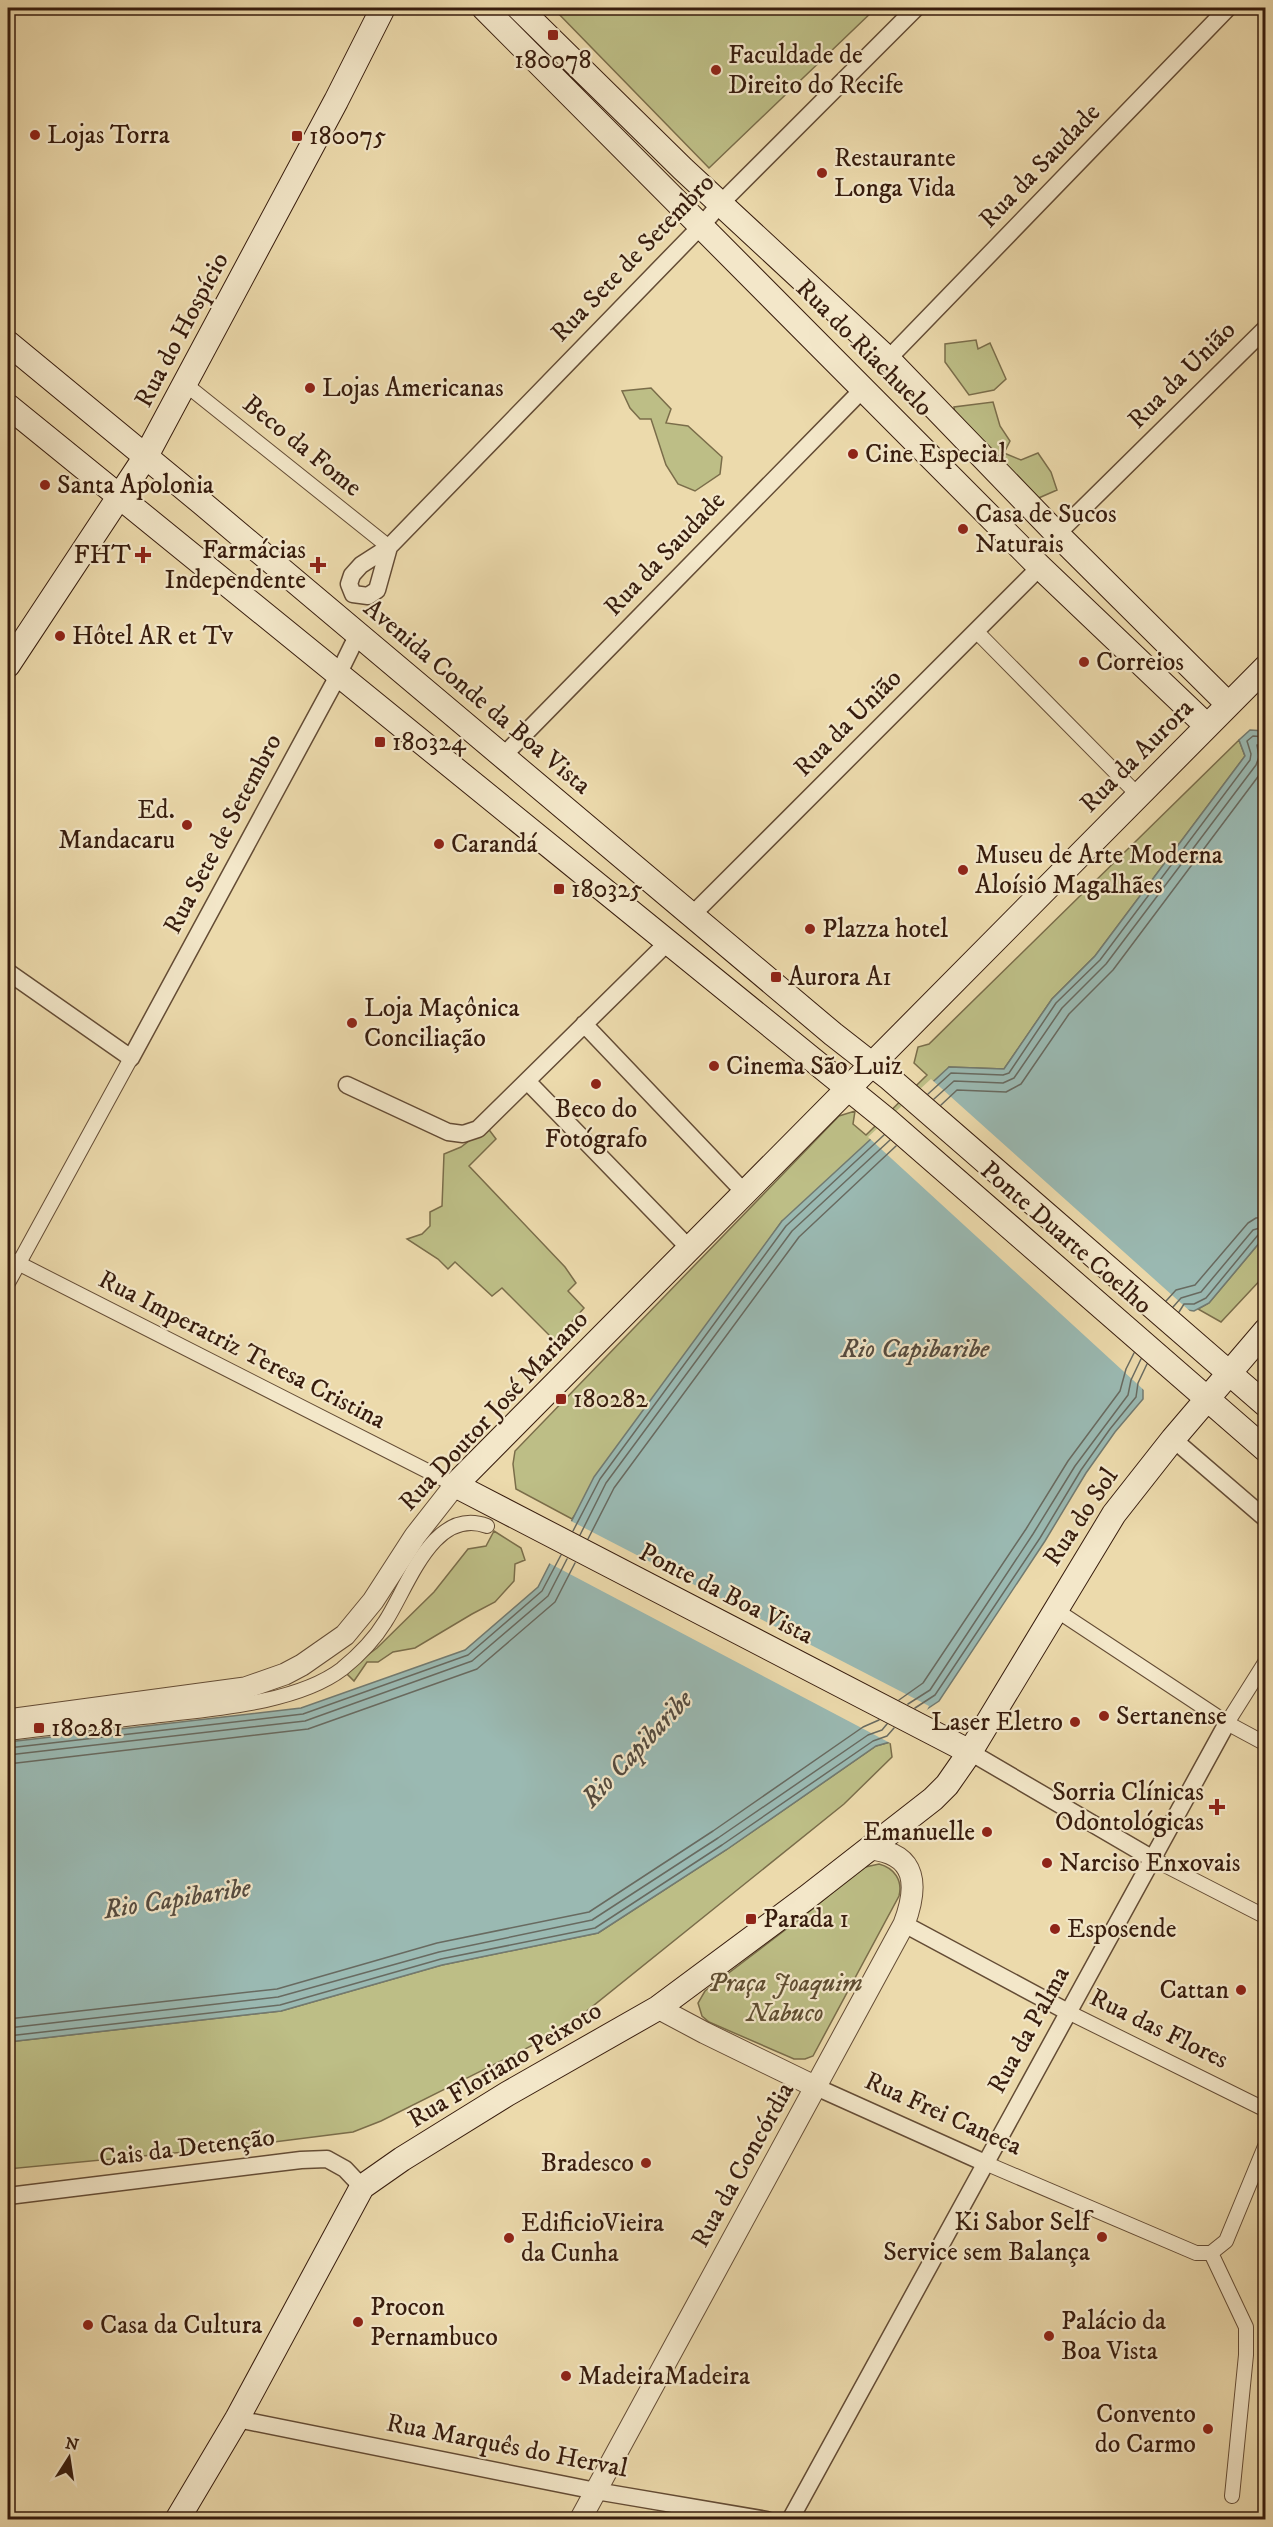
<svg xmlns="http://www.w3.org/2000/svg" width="1273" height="2527" font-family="'IM FELL DW Pica',serif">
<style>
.green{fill:#bdbe86;stroke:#7a6d4a;stroke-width:1.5}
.water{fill:#9ab9b2;stroke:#727a70;stroke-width:1.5}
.pier{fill:#ecdaac}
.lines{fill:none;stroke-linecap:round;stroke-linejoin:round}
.shore{stroke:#686a60;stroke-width:1.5}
.pedestrian-casing{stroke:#644c35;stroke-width:16}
.minor-casing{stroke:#644c35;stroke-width:19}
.tertiary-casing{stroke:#644c35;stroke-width:23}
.secondary-casing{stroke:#371c0d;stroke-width:26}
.pedestrian{stroke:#f3e7c9;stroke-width:14}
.minor{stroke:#f3e7c9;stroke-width:16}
.tertiary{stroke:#f3e7c9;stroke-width:21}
.secondary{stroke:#f3e7c9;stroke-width:24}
.poi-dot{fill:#8f2418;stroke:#f3e7c9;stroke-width:2}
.labels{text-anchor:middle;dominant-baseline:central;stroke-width:4.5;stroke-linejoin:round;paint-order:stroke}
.poi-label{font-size:26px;fill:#371c0d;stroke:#f3e7c9;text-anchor:start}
.street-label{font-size:26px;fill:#371c0d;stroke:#f3e7c9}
.park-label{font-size:26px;font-style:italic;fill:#5f4d31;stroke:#f3e7c9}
.water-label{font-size:27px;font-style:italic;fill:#554b3f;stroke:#f3e7c9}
</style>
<rect width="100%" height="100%" fill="#ecdaac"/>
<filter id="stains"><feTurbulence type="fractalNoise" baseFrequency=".00333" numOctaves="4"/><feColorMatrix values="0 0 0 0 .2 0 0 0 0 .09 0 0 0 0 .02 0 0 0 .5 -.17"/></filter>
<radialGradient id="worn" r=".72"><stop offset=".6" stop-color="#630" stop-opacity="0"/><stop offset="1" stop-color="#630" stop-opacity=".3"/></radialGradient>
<path class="green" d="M553,8H876L709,168Z
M976,340L978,349L990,343L1006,379L994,390L969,395L945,362V344Z
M651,388L671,409L666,423L688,426L722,457L720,474L695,491L678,484L666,465L651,419H640L630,408L622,391Z
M993,402L1000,426L1010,441L1004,453L1021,460L1038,453L1051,472L1057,490L1034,500L956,420L954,407Z
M1239,740L1245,756L1095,956L1052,999L1004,1069L949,1067L892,1159L782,1221L572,1519L516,1489L513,1464L515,1451L839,1116L855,1111L853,1124L866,1135L927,1075L914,1063L918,1047L929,1044Z
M487,1127L496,1139L469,1166L565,1267L576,1283L568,1291L584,1308L555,1341L502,1288L492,1296L455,1262L448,1269L438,1259L407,1239L422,1234L430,1226V1212L442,1206L444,1154L461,1147Z
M1265,1236V1275L1221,1322L1198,1309L1209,1303Z
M494,1531L521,1548L525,1560L515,1564L514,1581L495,1602L472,1614L415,1648L393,1652L378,1662H367L354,1681L345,1672L377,1648L434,1592L468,1549L486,1546Z
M890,1742L892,1757L844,1804L563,2030L381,2121L353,2132L226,2148L8,2169V2042L281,2011L442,1965L598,1933L726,1850L876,1746Z
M879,1864C894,1868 903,1880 899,1896L813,2056L805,2059H794L709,2022L702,2016L698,2003L705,1991L814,1908L861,1868Z"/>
<path class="water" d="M1250,730L1265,731V1236L1209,1303L1194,1311L1187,1310L1143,1385V1399L1115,1432L1086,1473L1045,1541L939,1701L909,1721L890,1742L876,1746L726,1850L598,1933L442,1965L281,2011L8,2042V1742L301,1708L465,1650L538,1587L594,1477L782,1221L949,1067L1004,1069L1052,999L1095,956L1245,756L1239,740Z"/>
<path class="pier" d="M931,1079L1192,1313H1189L1149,1378L1146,1392L868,1137Z
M569,1520L929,1706L927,1710L911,1723L892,1744L547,1562Z"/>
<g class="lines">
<path class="shore" d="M928,1094L951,1073L1003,1075L1009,1073L1056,1003L1100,960L1250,760L1251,754L1247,741L1253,736L1266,737
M934,1099L954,1081L1003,1083L1014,1078L1062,1008L1106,964L1256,765L1259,757L1257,745H1266
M941,1105L957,1090L1006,1092L1021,1084L1069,1014L1113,970L1266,766
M1166,1301L1176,1290L1195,1285L1248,1223L1256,1218L1266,1217
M1173,1307L1181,1298L1201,1292L1253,1230L1266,1226
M1179,1312L1184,1304H1194L1206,1298L1258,1235L1266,1233
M573,1531L600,1479L786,1226L884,1135
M580,1535L606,1483L792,1231L890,1140
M588,1539L614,1488L799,1237L896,1146
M899,1700L923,1683L1026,1529L1068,1461L1120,1391L1126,1369L1134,1353
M908,1704L930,1690L1033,1534L1075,1466L1128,1395L1131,1380L1141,1359
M915,1708L935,1695L1040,1538L1081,1470L1110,1429L1136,1397L1138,1383L1147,1364
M8,1748L303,1714L468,1655L542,1591L561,1555
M8,1755L305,1721L472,1661L548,1596L567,1559
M8,1764L308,1729L477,1669L555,1602L575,1563
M8,2019L277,1989L437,1943L589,1912L713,1831L863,1727L879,1720
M8,2028L278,1997L439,1952L592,1920L718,1838L868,1735L882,1730L887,1724
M8,2036L280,2005L441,1959L595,1928L722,1845L873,1741L887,1736L894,1728"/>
<defs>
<path id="pedestrian" d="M185,384L389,547
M976,631L1138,795
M8,1258L455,1485
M8,1283L131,1058
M1056,1610L1227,1723L1266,1744
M1227,1723L1266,1661
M8,1733C56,1727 104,1721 153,1716C209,1709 296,1704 342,1669C358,1656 374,1640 385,1622C408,1587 433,1506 487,1526
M1153,1859L1266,1917
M1068,2012L1266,2110
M985,2163L1196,2253H1211
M1232,2496L1246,2355V2327L1211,2253L1226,2241L1266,2144"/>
<path id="minor" d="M888,359L1228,8
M1057,534L1266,328
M389,547L377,590L368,596L353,594L349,584L352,575L361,565L389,547L702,225L721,203L916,8
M503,756L864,388
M692,915L1040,567
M8,972L131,1058L333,685L358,634
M584,1024L745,1193
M527,1081L689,1248
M347,1085L448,1132L463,1134L478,1129L667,943
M1173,1439L1266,1519
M970,1752L1153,1859
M904,1924L1068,2012
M816,2087L985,2163
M8,2196L301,2160L327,2159L345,2169L362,2187
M237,2419L596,2491L767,2520
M790,2520L1227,1723"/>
<path id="tertiary" d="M8,1720L245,1688L285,1674L302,1665L345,1635L373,1601L415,1536L455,1485
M658,2008L705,2033L816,2087
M580,2520L904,1924C918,1887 918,1854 871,1849"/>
<path id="secondary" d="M484,8L1040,567L1207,726
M519,8L683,169L888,359L1057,534L1228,704
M8,343L202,503L833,1034L888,1077L1266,1405
M8,406L887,1120L1266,1450
M8,665L146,456L336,101L383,8
M970,1752L455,1485L1266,667
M177,2520L237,2419L362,2187L402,2159L507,2094L658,2008L806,1898L933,1799L947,1785L970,1752L1114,1514L1173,1439L1266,1330"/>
</defs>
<use href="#pedestrian" class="pedestrian-casing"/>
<use href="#minor" class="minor-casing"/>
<use href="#tertiary" class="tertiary-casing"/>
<use href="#secondary" class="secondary-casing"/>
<use href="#pedestrian" class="pedestrian"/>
<use href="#minor" class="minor"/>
<use href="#tertiary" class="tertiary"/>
<use href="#secondary" class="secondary"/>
</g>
<g class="poi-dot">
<rect x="547" y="29" width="12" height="12" rx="3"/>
<circle cx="716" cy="70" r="6"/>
<circle cx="35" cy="135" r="6"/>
<rect x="291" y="130" width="12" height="12" rx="3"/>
<circle cx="822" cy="173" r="6"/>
<circle cx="310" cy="388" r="6"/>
<circle cx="853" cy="454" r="6"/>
<circle cx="45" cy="485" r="6"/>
<circle cx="963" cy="529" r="6"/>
<path d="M140 546h6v6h6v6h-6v6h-6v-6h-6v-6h6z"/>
<path d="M315 556h6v6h6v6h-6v6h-6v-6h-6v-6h6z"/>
<circle cx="60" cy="636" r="6"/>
<circle cx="1084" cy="662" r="6"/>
<rect x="374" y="736" width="12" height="12" rx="3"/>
<circle cx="187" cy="825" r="6"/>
<circle cx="439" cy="844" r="6"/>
<circle cx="963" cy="870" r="6"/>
<rect x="553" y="883" width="12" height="12" rx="3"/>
<circle cx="810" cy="929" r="6"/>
<rect x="770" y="971" width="12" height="12" rx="3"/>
<circle cx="352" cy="1023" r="6"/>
<circle cx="714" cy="1066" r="6"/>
<circle cx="596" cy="1084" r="6"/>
<rect x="555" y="1393" width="12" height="12" rx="3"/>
<circle cx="1104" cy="1716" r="6"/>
<circle cx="1075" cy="1722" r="6"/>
<rect x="33" y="1722" width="12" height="12" rx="3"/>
<path d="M1214 1798h6v6h6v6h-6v6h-6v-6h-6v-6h6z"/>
<circle cx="987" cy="1832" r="6"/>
<circle cx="1047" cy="1863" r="6"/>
<rect x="745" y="1913" width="12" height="12" rx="3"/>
<circle cx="1055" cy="1929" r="6"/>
<circle cx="1241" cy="1990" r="6"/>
<circle cx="646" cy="2163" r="6"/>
<circle cx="1102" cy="2237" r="6"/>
<circle cx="509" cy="2238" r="6"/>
<circle cx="358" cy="2322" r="6"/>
<circle cx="88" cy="2325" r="6"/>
<circle cx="1049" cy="2336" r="6"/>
<circle cx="566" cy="2376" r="6"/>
<circle cx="1208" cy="2429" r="6"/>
</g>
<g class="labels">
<g class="poi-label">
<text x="728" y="55">Faculdade de<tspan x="728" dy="30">Direito do Recife</tspan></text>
<text x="553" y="60" text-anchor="middle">180078</text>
<text x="47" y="135">Lojas Torra</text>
<text x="309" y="136">180075</text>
<text x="834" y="158">Restaurante<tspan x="834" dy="30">Longa Vida</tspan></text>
<text x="322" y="388">Lojas Americanas</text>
<text x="865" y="454">Cine Especial</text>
<text x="57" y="485">Santa Apolonia</text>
<text x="975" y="514">Casa de Sucos<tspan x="975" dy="30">Naturais</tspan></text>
<text x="306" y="550" text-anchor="end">Farmácias<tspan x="306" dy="30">Independente</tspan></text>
<text x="131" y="555" text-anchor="end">FHT</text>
<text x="72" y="636">Hôtel AR et Tv</text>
<text x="1096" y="662">Correios</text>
<text x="392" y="742">180324</text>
<text x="175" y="810" text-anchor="end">Ed.<tspan x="175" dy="30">Mandacaru</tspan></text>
<text x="451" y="844">Carandá</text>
<text x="975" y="855">Museu de Arte Moderna<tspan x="975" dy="30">Aloísio Magalhães</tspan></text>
<text x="571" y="889">180325</text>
<text x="822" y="929">Plazza hotel</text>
<text x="788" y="977">Aurora A1</text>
<text x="364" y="1008">Loja Maçônica<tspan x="364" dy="30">Conciliação</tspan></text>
<text x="726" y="1066">Cinema São Luiz</text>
<text x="596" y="1109" text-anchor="middle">Beco do<tspan x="596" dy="30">Fotógrafo</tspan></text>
<text x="573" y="1399">180282</text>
<text x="1116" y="1716">Sertanense</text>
<text x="1063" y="1722" text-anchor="end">Laser Eletro</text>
<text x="51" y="1728">180281</text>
<text x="1204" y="1792" text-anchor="end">Sorria Clínicas<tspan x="1204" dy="30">Odontológicas</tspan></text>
<text x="975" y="1832" text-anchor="end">Emanuelle</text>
<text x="1059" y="1863">Narciso Enxovais</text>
<text x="763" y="1919">Parada 1</text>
<text x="1067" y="1929">Esposende</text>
<text x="1229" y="1990" text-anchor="end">Cattan</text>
<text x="634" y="2163" text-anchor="end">Bradesco</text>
<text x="1090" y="2222" text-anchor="end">Ki Sabor Self<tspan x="1090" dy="30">Service sem Balança</tspan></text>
<text x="521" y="2223">EdificioVieira<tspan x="521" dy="30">da Cunha</tspan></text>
<text x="370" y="2307">Procon<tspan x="370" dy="30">Pernambuco</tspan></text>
<text x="1061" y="2321">Palácio da<tspan x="1061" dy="30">Boa Vista</tspan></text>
<text x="100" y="2325">Casa da Cultura</text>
<text x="578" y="2376">MadeiraMadeira</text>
<text x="1196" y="2414" text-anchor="end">Convento<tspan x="1196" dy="30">do Carmo</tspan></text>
</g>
<g class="street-label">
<text transform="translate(1040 166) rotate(-46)">Rua da Saudade</text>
<text transform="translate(633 258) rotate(-46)">Rua Sete de Setembro</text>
<text transform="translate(182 330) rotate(-62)">Rua do Hospício</text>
<text transform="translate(864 348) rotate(45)">Rua do Riachuelo</text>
<text transform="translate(1182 375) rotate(-45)">Rua da União</text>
<text transform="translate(302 446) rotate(39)">Beco da Fome</text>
<text transform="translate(665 554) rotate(-46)">Rua da Saudade</text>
<text transform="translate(477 697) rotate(40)">Avenida Conde da Boa Vista</text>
<text transform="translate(848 723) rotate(-45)">Rua da União</text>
<text transform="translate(1137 756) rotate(-45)">Rua da Aurora</text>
<text transform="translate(223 834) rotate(-62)">Rua Sete de Setembro</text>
<text transform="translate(1066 1238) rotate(41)">Ponte Duarte Coelho</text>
<text transform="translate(242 1350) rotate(27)">Rua Imperatriz Teresa Cristina</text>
<text transform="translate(494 1411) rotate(-47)">Rua Doutor José Mariano</text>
<text transform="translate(1081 1517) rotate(-56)">Rua do Sol</text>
<text transform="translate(726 1594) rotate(27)">Ponte da Boa Vista</text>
<text transform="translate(1159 2029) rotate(26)">Rua das Flores</text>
<text transform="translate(1029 2030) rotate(-61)">Rua da Palma</text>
<text transform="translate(505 2065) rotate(-31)">Rua Floriano Peixoto</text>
<text transform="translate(943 2114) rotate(24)">Rua Frei Caneca</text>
<text transform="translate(187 2148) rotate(-7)">Cais da Detenção</text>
<text transform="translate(743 2165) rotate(-61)">Rua da Concórdia</text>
<text transform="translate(507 2446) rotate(11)">Rua Marquês do Herval</text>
</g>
<g class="park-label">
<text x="785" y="1983">Praça Joaquim<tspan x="785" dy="30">Nabuco</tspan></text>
</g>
<g class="water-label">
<text x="915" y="1349">Rio Capibaribe</text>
<text transform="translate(637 1749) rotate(-47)">Rio Capibaribe</text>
<text transform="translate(177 1899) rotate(-9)">Rio Capibaribe</text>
</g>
</g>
<rect width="1273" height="2527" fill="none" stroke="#ecdaac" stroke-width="30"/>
<rect x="9" y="9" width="1255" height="2509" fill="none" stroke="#371c0d" stroke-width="3"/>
<rect x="15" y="15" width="1243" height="2497" fill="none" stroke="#371c0d" stroke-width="1.5"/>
<g transform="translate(69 2458) rotate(12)" stroke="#f3e7c9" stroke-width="4.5" paint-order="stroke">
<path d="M0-4.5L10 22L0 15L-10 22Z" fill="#371c0d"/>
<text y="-9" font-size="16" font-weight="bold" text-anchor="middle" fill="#371c0d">N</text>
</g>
<rect width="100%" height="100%" filter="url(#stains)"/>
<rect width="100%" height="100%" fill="url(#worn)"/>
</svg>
